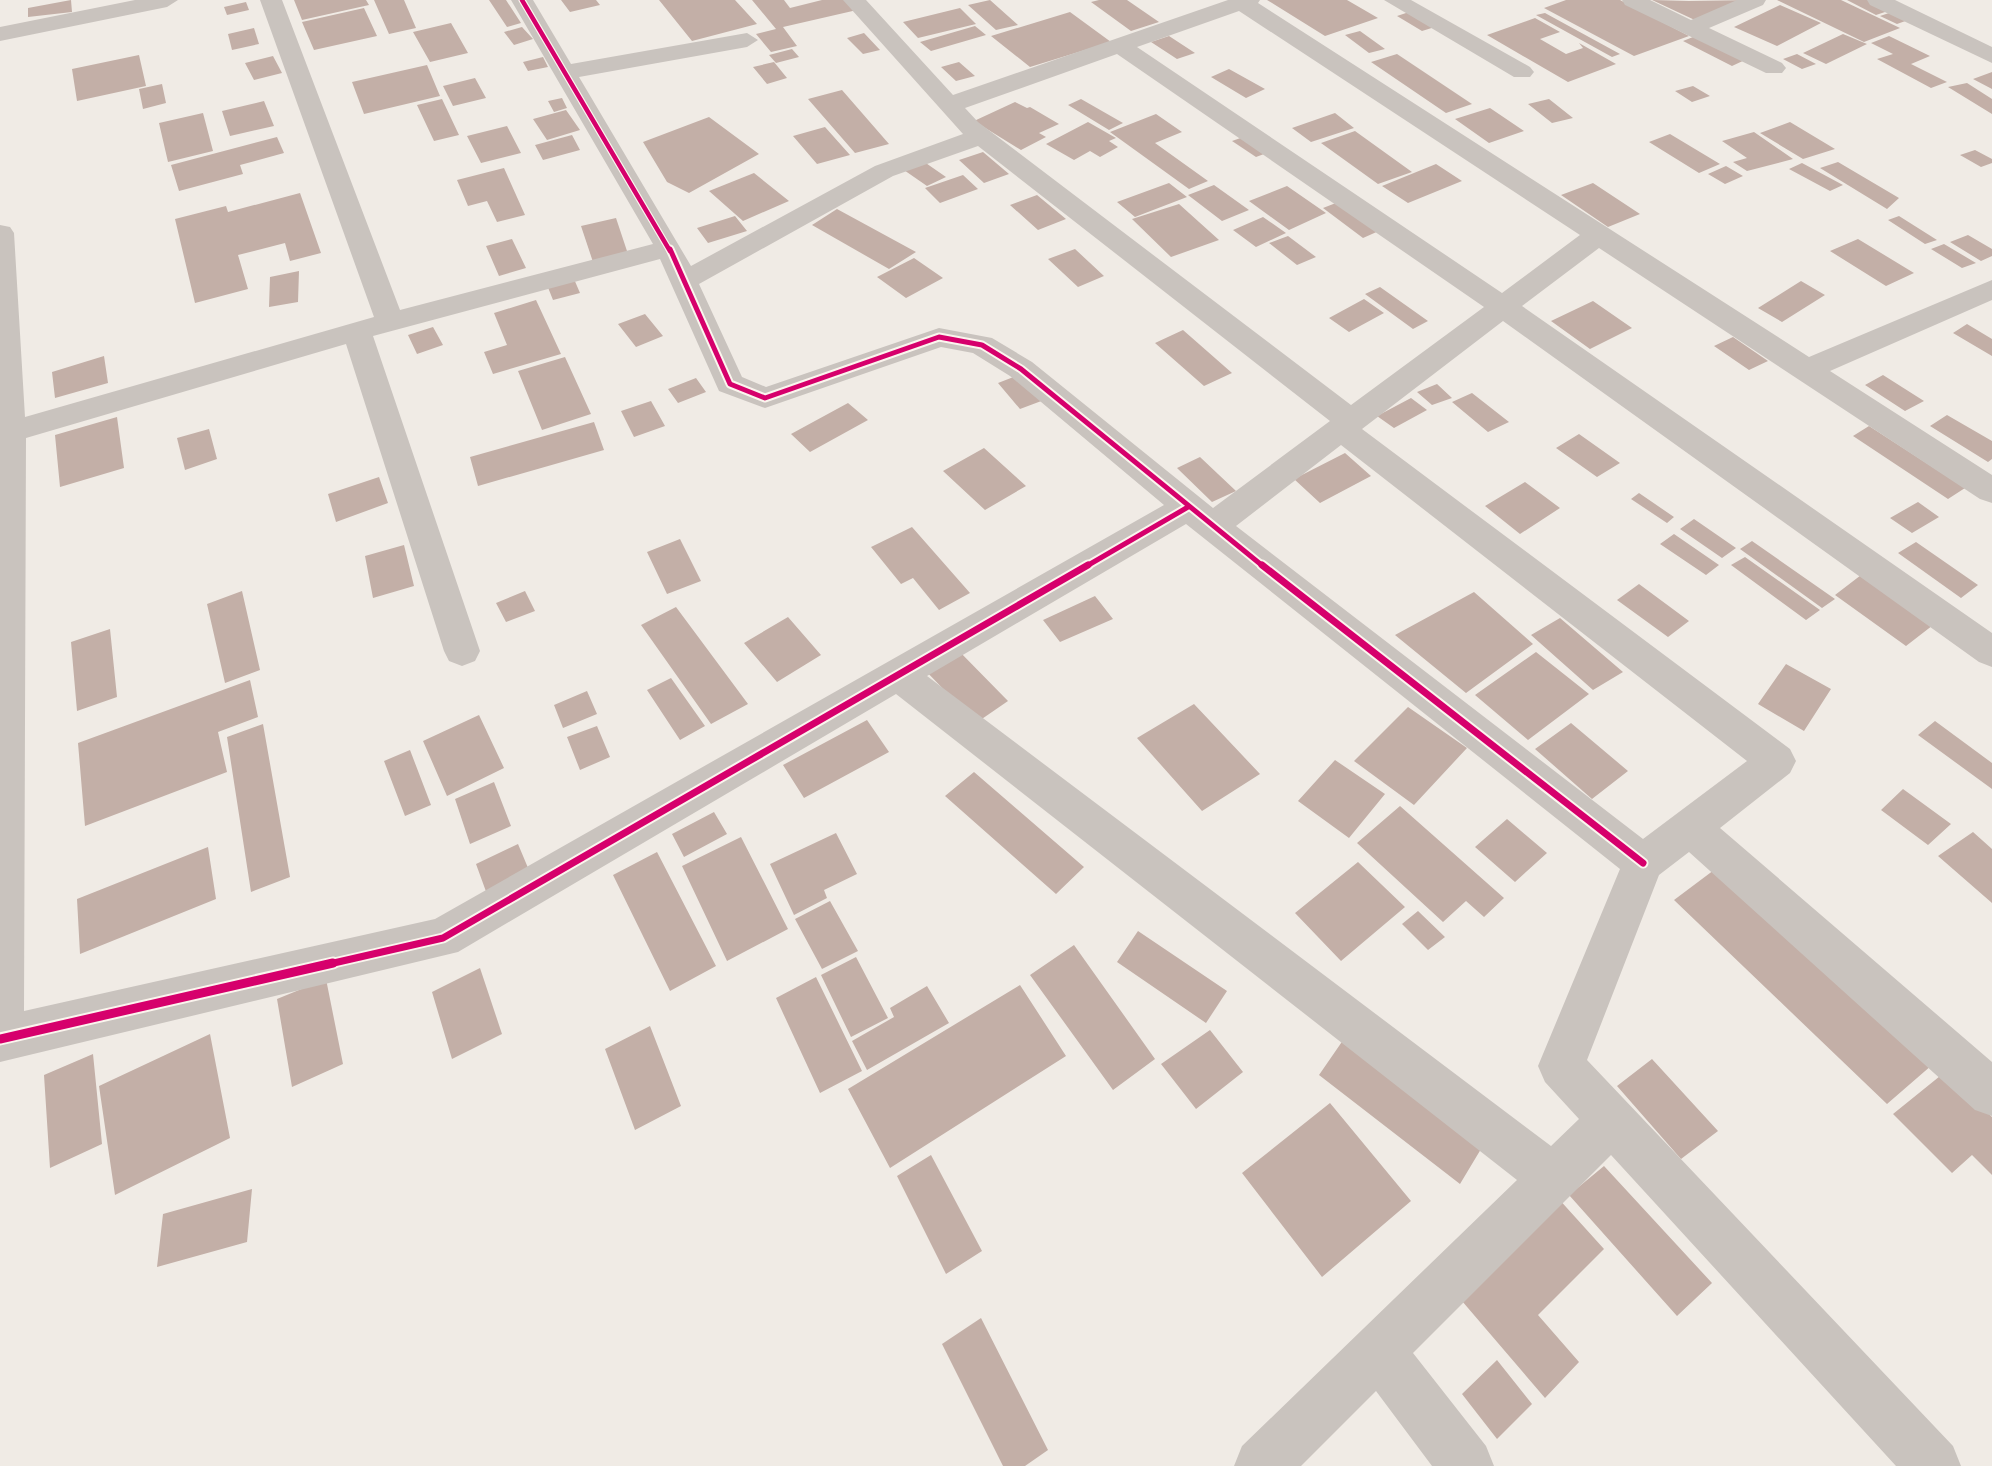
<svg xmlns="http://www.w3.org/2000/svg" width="1992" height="1466" font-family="'Fira Sans Condensed',sans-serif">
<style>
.building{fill:#c3afa7}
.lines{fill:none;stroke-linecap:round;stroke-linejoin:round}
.minor{fill:#c9c3be;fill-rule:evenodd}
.cycleway-far3-casing{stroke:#fbf5ee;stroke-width:7}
.cycleway-far2-casing{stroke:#fbf5ee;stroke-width:9}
.cycleway-far1-casing{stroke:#fbf5ee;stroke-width:11}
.cycleway-casing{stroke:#fbf5ee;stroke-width:13}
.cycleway-far3{stroke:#d6006c;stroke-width:4.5}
.cycleway-far2{stroke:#d6006c;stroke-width:5}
.cycleway-far1{stroke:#d6006c;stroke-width:7}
.cycleway{stroke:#d6006c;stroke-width:9}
</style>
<rect width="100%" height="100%" fill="#f0ebe5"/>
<path class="building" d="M71,0L72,12L28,17V8Z
M294,0H366L369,5L302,20Z
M374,0H404L416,28L389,34Z
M489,0H506L521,23L507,27Z
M561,0H596L600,5L570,12Z
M659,0H735L757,24L692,41Z
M752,0H784L790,8L822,0H848L857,10L783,27L797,46L771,52L756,34L776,29Z
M990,0L1018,25L996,30L968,5Z
M1099,0H1127L1159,22L1131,31L1091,2Z
M1267,0H1347L1378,18L1325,36Z
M1566,0H1620L1689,36L1634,56L1544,8Z
M1652,0L1689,1L1754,0L1699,22Z
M1777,0H1841L1900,28L1864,42Z
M1847,0H1876L1894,9L1876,15Z
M246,2L249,10L227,15L224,7Z
M1780,5L1821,23L1777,46L1734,27Z
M364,8L377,36L314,50L302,22Z
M960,8L976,24L918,38L903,22Z
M1412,11L1438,26L1422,31L1397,16Z
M1895,11L1911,19L1897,24L1880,16Z
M1070,12L1111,42L1030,67L991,36Z
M1545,13L1620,54L1612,57L1536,15Z
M1535,18L1560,32L1540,39L1566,54L1583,48L1579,43L1616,64L1568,82L1487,35Z
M451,23L468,53L430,62L413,32Z
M975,26L986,35L931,51L920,42Z
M522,27L533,39L514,45L504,32Z
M254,28L259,44L232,50L228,34Z
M1360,31L1385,49L1369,53L1345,35Z
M864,33L880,50L863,54L847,38Z
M1843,34L1867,44L1826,64L1803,53Z
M1698,35L1747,59L1732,66L1683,41Z
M1169,36L1195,53L1177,59L1151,42Z
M1889,36L1930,56L1911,64L1947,82L1931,88L1877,59L1893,54L1871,43Z
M792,49L799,57L776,63L769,55Z
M1397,54L1472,104L1446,113L1371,62Z
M1797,54L1816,64L1802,69L1783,59Z
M139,55L146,86L77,101L72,69Z
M273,56L282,73L254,80L245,63Z
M543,57L548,67L528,71L523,62Z
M774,62L787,78L767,84L753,67Z
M959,62L975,76L956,81L941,67Z
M427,65L440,96L364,114L352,82Z
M1229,69L1265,89L1246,98L1211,77Z
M1992,72V89L1973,79Z
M475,78L486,98L453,106L443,86Z
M1967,83L1992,99V114L1948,87Z
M162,84L166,103L143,109L139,89Z
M1693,86L1710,96L1692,102L1675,91Z
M842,90L889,144L855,153L808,99Z
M562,98L567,108L554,112L548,101Z
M442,99L459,135L434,141L417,105Z
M1081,99L1123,123L1109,130L1068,105Z
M1549,99L1573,118L1552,123L1528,104Z
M264,101L274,126L230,136L222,111Z
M1015,102L1027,108L1030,107L1059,124L1039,133L1046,137L1021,150L974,121Z
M1490,108L1524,131L1489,143L1455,119Z
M566,110L580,130L547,140L533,119Z
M203,113L213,151L168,162L159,123Z
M1335,113L1354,128L1311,142L1292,128Z
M1156,114L1182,132L1155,143L1208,181L1189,189L1110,132Z
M709,117L759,154L689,193L667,182L643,142Z
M1088,122L1116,138L1109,141L1118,147L1100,157L1090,151L1074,160L1046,144Z
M1790,122L1835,149L1803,159L1760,133Z
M507,126L521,153L481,163L467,136Z
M825,127L850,155L817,164L793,136Z
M1355,131L1412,172L1378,184L1321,143Z
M1754,132L1793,159L1747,171L1733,162L1747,158L1722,141Z
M1670,134L1720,164L1699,173L1649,142Z
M572,135L580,150L543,160L535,145Z
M1249,135L1272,151L1256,157L1232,141Z
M277,137L284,153L240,165L243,174L179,191L171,165Z
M1975,150L1992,159V163L1981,167L1960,155Z
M983,152L1009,174L984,183L959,160Z
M920,159L946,177L927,186L901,168Z
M1838,162L1899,198L1887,209L1820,168Z
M1802,163L1843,185L1830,191L1789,169Z
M1436,164L1462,181L1408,203L1382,186Z
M1726,166L1743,176L1725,184L1708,174Z
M504,168L525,215L497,222L487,201L468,206L457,180Z
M754,173L789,201L743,221L709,191Z
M963,175L978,189L940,203L925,188Z
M1169,183L1187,197L1135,217L1117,202Z
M1593,183L1640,214L1608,227L1561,195Z
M1214,185L1249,210L1222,221L1188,195Z
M1287,186L1326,213L1289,230L1249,201Z
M300,193L321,253L290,261L285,243L238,255L248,289L195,303L175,219L226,206L228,212Z
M1037,195L1066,219L1038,230L1010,205Z
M1341,201L1381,230L1363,238L1323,208Z
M1179,204L1219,240L1171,257L1132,219Z
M837,209L916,252L889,269L812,225Z
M735,216L747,231L708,243L697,228Z
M1899,216L1937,240L1925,244L1888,220Z
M1263,217L1286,233L1256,247L1233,230Z
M616,218L629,257L594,265L581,226Z
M1968,235L1992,249V256L1981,261L1950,242Z
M1288,236L1316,257L1297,265L1269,243Z
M512,239L526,268L499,276L486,246Z
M1858,239L1914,273L1886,286L1830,251Z
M1944,244L1976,263L1962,268L1931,249Z
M1075,249L1104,276L1078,287L1048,259Z
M914,258L943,278L906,298L877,277Z
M299,271L298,302L269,307L270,277Z
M574,279L580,293L553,300L547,285Z
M1801,281L1825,295L1782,322L1758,308Z
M1380,287L1428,321L1413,329L1365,294Z
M1364,299L1384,313L1349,332L1329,318Z
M536,300L561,354L493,374L484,352L507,345L494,313Z
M1593,301L1632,328L1590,349L1551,321Z
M645,314L663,336L636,347L618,324Z
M1967,324L1992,339V356L1953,333Z
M433,327L443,345L417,354L408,335Z
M1183,330L1232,373L1204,386L1155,343Z
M1733,337L1768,361L1749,370L1714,346Z
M104,356L108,383L55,398L52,372Z
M565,357L591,414L542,430L518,371Z
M1021,374L1044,400L1020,409L998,383Z
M1883,375L1924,401L1905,411L1865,385Z
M696,378L706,392L678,403L668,389Z
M1437,384L1452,398L1432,405L1417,392Z
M1472,393L1509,422L1488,432L1452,402Z
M1411,398L1427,410L1394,428L1377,416Z
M651,401L665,426L634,437L621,411Z
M848,403L868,420L810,452L791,434Z
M1947,415L1992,441V459L1988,462L1930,426Z
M117,417L124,468L60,487L55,435Z
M594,422L604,450L478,486L470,457Z
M1869,426L1965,488L1948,499L1853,436Z
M209,429L217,459L185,470L177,438Z
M1579,434L1620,463L1597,477L1556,448Z
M984,448L1026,486L985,510L943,471Z
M1345,453L1371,476L1320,503L1294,479Z
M1200,457L1236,491L1212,502L1177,468Z
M379,477L388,503L336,522L328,494Z
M1525,482L1560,508L1520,534L1485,506Z
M1639,493L1674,517L1667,523L1631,499Z
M1918,502L1939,517L1912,533L1890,518Z
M1694,519L1736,548L1722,558L1680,529Z
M912,527L970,593L939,610L913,578L901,584L871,547Z
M1674,534L1719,565L1706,575L1660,544Z
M680,539L701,581L667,594L647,552Z
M1752,541L1835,599L1822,608L1740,549Z
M1916,542L1978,585L1961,598L1898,553Z
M404,545L414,586L373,598L365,556Z
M1745,557L1820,610L1806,620L1731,565Z
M1865,572L1937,622L1906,646L1835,595Z
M1639,584L1689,621L1668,637L1617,600Z
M242,591L260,670L225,683L207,604Z
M525,591L535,611L506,622L496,603Z
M1474,592L1533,644L1466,693L1395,635Z
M1095,596L1113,619L1060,642L1043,620Z
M676,607L748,704L711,724L641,625Z
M788,617L821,655L777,682L744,643Z
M1560,618L1623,672L1593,690L1531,635Z
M110,629L117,697L77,711L71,642Z
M955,647L1008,701L976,723L923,668Z
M1536,652L1589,694L1528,740L1475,695Z
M1786,664L1831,689L1804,731L1758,704Z
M671,678L705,726L680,740L647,690Z
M250,680L258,717L218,732L227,772L85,826L78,743Z
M587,691L597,714L563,728L554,705Z
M1194,704L1260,774L1202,811L1137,738Z
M1408,707L1467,748L1414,805L1354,761Z
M479,715L504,768L447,796L423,741Z
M867,720L889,752L804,798L783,765Z
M1935,721L1992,763V789L1918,735Z
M1571,723L1628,771L1592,799L1535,749Z
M263,724L290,877L251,892L227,737Z
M597,726L610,757L580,770L567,737Z
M410,750L431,805L405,816L384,761Z
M1335,760L1385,794L1349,838L1298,801Z
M974,772L1084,867L1056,894L945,796Z
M494,782L511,826L470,844L455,799Z
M1903,789L1951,824L1928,845L1881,810Z
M1400,806L1504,898L1484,917L1466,901L1443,922L1357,843Z
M714,812L727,834L684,857L672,834Z
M1507,819L1547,853L1515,882L1475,847Z
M1973,832L1992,849V903L1938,856Z
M836,833L857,874L824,890L827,898L794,915L770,864Z
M741,837L788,929L727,961L682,866Z
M518,844L531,875L488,897L476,864Z
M208,847L216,899L80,954L77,899Z
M657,852L716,966L670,991L613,875Z
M1358,862L1405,907L1341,961L1295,913Z
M1718,867L1932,1065L1887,1104L1674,900Z
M830,901L858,951L822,969L795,919Z
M1418,911L1445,937L1428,950L1402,924Z
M1138,931L1227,991L1206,1023L1117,962Z
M1074,945L1155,1059L1113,1090L1030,975Z
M856,957L888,1018L851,1037L821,975Z
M480,968L502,1034L452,1059L432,992Z
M816,977L862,1071L820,1093L776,998Z
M326,979L343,1064L292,1087L277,999Z
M1020,985L1066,1056L890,1168L848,1089Z
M927,986L949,1023L867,1070L852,1041L894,1017L890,1008Z
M650,1026L681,1106L635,1130L605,1049Z
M1210,1030L1243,1072L1196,1109L1161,1064Z
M1348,1033L1487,1139L1460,1184L1319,1075Z
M210,1034L230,1138L115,1195L99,1086Z
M93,1054L102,1144L50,1168L44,1075Z
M1652,1059L1718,1131L1681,1159L1617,1086Z
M1945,1072L1992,1117V1175L1972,1155L1952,1173L1893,1114Z
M1330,1103L1411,1201L1322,1277L1242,1173Z
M931,1155L982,1251L946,1274L897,1176Z
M1604,1166L1712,1283L1677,1316L1569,1195Z
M252,1189L247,1242L157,1267L163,1214Z
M1557,1197L1604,1249L1538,1315L1579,1362L1545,1398L1456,1294Z
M981,1318L1048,1450L1025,1466H1003L942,1344Z
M1497,1360L1532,1404L1497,1439L1462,1394Z"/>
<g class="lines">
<path class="minor" d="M135,0H178L167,7L0,41V27Z
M260,0H282L400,310L653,244L511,0H533L571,64L747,33L758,40L747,47L579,77L691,266L875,166L963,134L843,0H866L953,95L1228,0H1260L1258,3L1809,357L1992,280V300L1830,371L1992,475V503L1980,499L1599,248L1522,306L1992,633V667L1979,662L1503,321L1362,429L1790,749L1796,761L1790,773L1720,828L1992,1062V1116L1975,1110L1689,852L1659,875L1587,1060L1953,1446L1961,1466H1896L1611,1155L1413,1353L1486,1446L1494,1466H1432L1376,1391L1301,1466H1234L1242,1446L1517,1180L896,694L458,952L0,1062V225L10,227L14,233L25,417L374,317ZM1239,11L1580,235L1502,293L1137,47ZM1117,54L1484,307L1351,405L978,122L965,108ZM978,146L1330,421L1213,508L1032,362L992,338L939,328L766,387L742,377L699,284L893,176ZM660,259L719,391L765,408L941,347L973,353L1010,376L1164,505L435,919L24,1011L26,438L346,344L444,651L449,661L462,666L475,661L480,651L373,336ZM1341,445L1747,761L1643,839L1236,526ZM1186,524L1620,869L1538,1066L1545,1082L1579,1119L1551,1146L927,676Z
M1384,0H1411L1530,67L1534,72L1530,77H1514Z
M1622,0H1650L1691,20L1737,0H1766L1763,5L1709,28L1782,63L1786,68L1782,73H1766L1625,5Z
M1867,0H1895L1992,47V63L1870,5Z"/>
<defs>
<path id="cycleway-far3" d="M522,0L670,251"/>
<path id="cycleway-far2" d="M670,249L730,384L765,398L939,337L982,345L1021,369L1264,567
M1085,567L1188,507"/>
<path id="cycleway-far1" d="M1262,565L1643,863
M325,965L443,938L1088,565"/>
<path id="cycleway" d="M0,1039L333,963"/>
</defs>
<use href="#cycleway-far3" class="cycleway-far3-casing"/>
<use href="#cycleway-far2" class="cycleway-far2-casing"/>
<use href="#cycleway-far1" class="cycleway-far1-casing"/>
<use href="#cycleway" class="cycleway-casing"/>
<use href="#cycleway-far3" class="cycleway-far3"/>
<use href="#cycleway-far2" class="cycleway-far2"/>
<use href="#cycleway-far1" class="cycleway-far1"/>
<use href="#cycleway" class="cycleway"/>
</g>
</svg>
